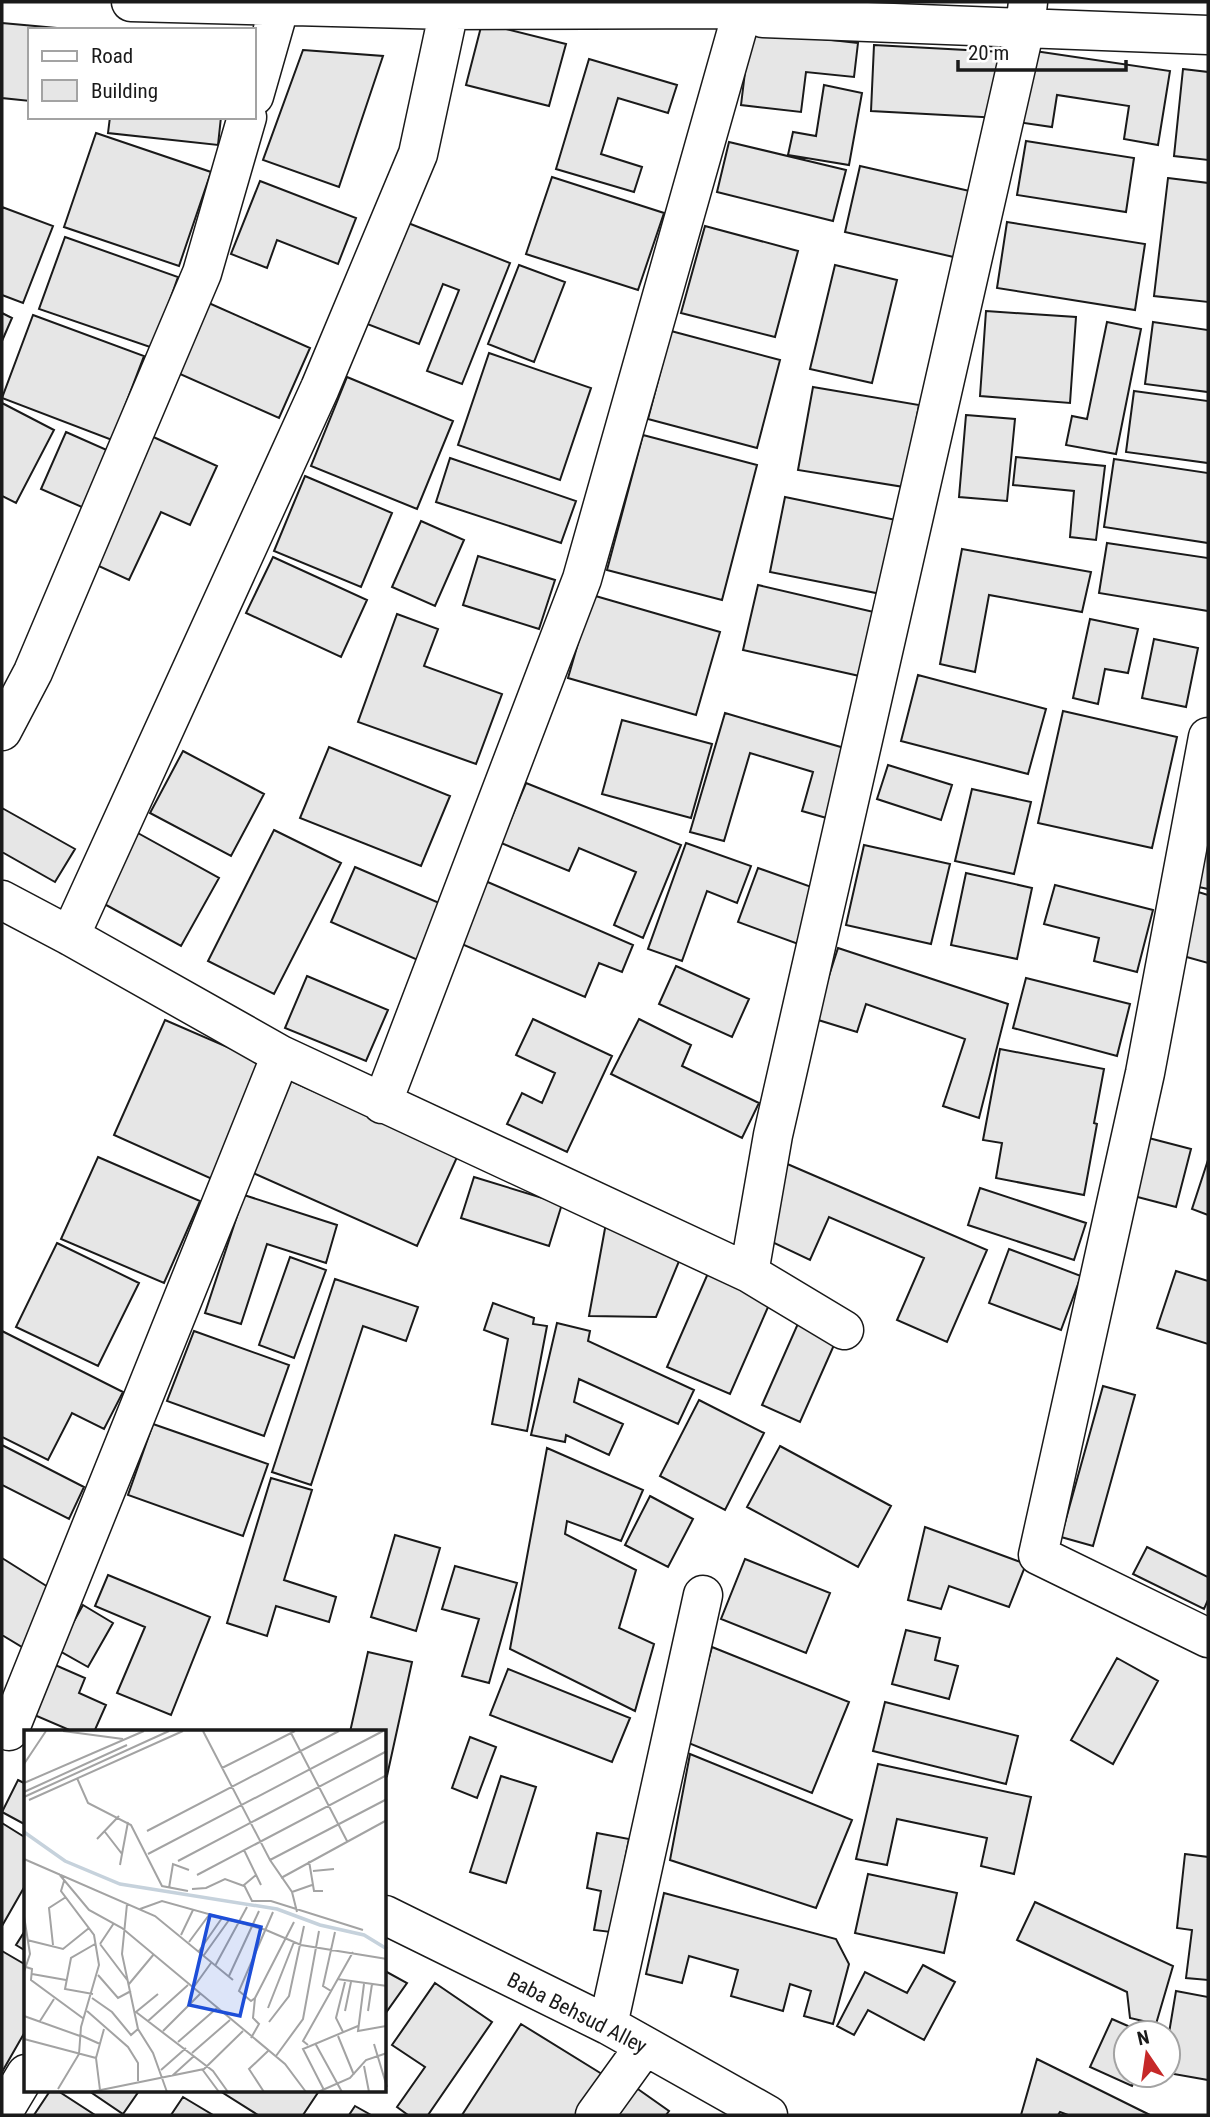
<svg xmlns="http://www.w3.org/2000/svg" width="1210" height="2117" font-family="'Roboto Condensed',sans-serif">
<style>
.building{fill:#e6e6e6;stroke:#1a1a1a;stroke-width:2}
.lines{fill:none;stroke-linecap:round;stroke-linejoin:round}
.minor-casing{stroke:#1a1a1a;stroke-width:41}
.minor{stroke:#fff;stroke-width:38}
.labels{text-anchor:middle;dominant-baseline:central;stroke-width:5;stroke-linejoin:round;paint-order:stroke}
.street-label{font-size:21px;fill:#1a1a1a;stroke:#fff}
.inset-river{fill:none;stroke:#c6d2dc;stroke-width:3.5}
.inset-road{fill:none;stroke:#a3a3a3;stroke-width:2}
.view{fill:#1d4ed8;fill-opacity:0.15;stroke:#1d4ed8;stroke-width:3.5}
.inset-edge{fill:none;stroke:#1a1a1a;stroke-width:3.5}
</style>
<rect width="100%" height="100%" fill="#fff"/>
<path class="building" d="M2,23L68,29L30,30V101L2,98Z
M482,23L566,44L549,106L466,85Z
M750,31L858,43L854,77L806,72L801,112L741,105Z
M874,45L1003,52L1000,118L871,111Z
M303,50L383,56L339,187L263,160Z
M1028,50L1170,71L1158,145L1124,139L1129,106L1057,95L1052,127L1017,122Z
M589,59L677,85L668,113L618,98L601,154L642,167L634,192L556,169Z
M1183,69L1208,72V160L1174,156Z
M824,85L862,93L849,165L788,155L793,132L816,136Z
M110,117H221L218,145L108,133Z
M96,133L211,172L179,266L64,227Z
M1026,141L1134,158L1126,212L1017,195Z
M729,142L846,170L833,221L717,192Z
M860,166L974,192L958,258L845,232Z
M552,177L664,213L638,290L526,254Z
M1168,178L1208,183V302L1154,296Z
M260,181L356,218L338,264L277,240L267,268L231,254Z
M2,207L53,226L23,303L2,295Z
M403,221L510,263L462,384L427,371L459,290L443,284L419,344L362,322Z
M1007,222L1145,244L1135,310L997,288Z
M705,226L798,251L775,337L681,313Z
M65,237L178,277L153,348L39,309Z
M519,265L565,282L534,362L488,344Z
M835,265L897,280L872,383L810,369Z
M202,300L310,348L279,418L171,370Z
M986,311L1076,317L1070,403L980,396Z
M2,313L12,318L2,341Z
M33,315L144,356L112,440L2,398Z
M1107,322L1141,329L1116,454L1066,445L1072,416L1087,419Z
M1153,322L1208,330V392L1145,384Z
M671,331L780,360L757,448L648,419Z
M489,353L591,388L560,480L458,445Z
M347,377L453,421L417,509L311,466Z
M813,387L919,405L904,487L798,470Z
M1134,391L1208,401V463L1126,452Z
M2,403L54,430L16,503L2,496Z
M966,415L1015,419L1007,501L959,497Z
M66,432L109,451L84,508L41,489Z
M149,435L217,466L190,525L161,512L129,580L90,562Z
M643,435L757,465L722,600L607,570Z
M1016,457L1105,466L1096,540L1070,537L1074,491L1013,485Z
M450,458L576,501L561,543L436,502Z
M1114,459L1208,473V543L1104,527Z
M305,476L392,513L361,587L274,551Z
M785,497L896,520L881,594L770,572Z
M421,521L464,540L435,606L392,587Z
M1107,543L1208,558V611L1099,593Z
M962,549L1091,572L1082,612L989,595L975,672L940,664Z
M478,556L555,580L539,629L463,605Z
M273,557L367,600L341,657L246,613Z
M758,585L878,613L864,677L743,650Z
M592,595L720,632L696,715L568,678Z
M397,614L438,629L424,666L502,694L476,764L358,722Z
M1090,619L1138,629L1128,673L1105,669L1098,704L1073,698Z
M1154,639L1198,648L1186,707L1142,698Z
M918,675L1046,709L1028,774L901,741Z
M1063,711L1177,737L1152,848L1038,823Z
M725,713L851,750L830,819L802,811L813,772L750,753L724,841L690,832Z
M622,720L712,744L691,818L602,794Z
M329,747L450,796L421,866L300,818Z
M183,751L264,794L231,856L150,813Z
M888,765L952,785L941,820L877,799Z
M526,783L681,845L643,938L614,925L636,872L579,848L569,871L501,843Z
M972,789L1031,802L1014,874L955,861Z
M2,808L75,849L55,882L2,852Z
M274,830L341,863L274,994L208,961Z
M1208,830V889L1194,886Z
M136,832L219,878L181,946L97,900Z
M686,843L751,866L737,903L707,891L682,961L648,949Z
M864,845L950,864L931,944L846,925Z
M355,867L444,905L420,961L331,922Z
M758,868L820,890L801,945L738,922Z
M966,873L1032,888L1017,959L951,945Z
M483,880L633,945L622,972L599,963L585,997L457,942Z
M1055,885L1153,910L1137,972L1094,961L1099,938L1044,924Z
M1195,891L1208,895V963L1176,954Z
M838,948L1008,1004L979,1118L943,1106L965,1039L866,1004L857,1032L815,1019Z
M676,966L749,999L732,1037L659,1004Z
M307,976L388,1010L366,1061L285,1028Z
M1026,978L1130,1004L1117,1056L1013,1028Z
M533,1019L612,1056L567,1152L507,1124L522,1093L542,1103L555,1073L516,1055Z
M639,1019L691,1045L682,1066L759,1103L742,1138L611,1074Z
M165,1020L264,1063L212,1179L114,1135Z
M1000,1049L1104,1069L1094,1123L1097,1124L1084,1195L996,1178L1002,1143L983,1140Z
M284,1078L458,1155L417,1246L242,1168Z
M1141,1136L1191,1149L1176,1207L1126,1194Z
M98,1157L200,1201L164,1283L61,1239Z
M1208,1160V1215L1192,1209Z
M785,1163L987,1250L947,1342L897,1320L924,1258L829,1217L810,1260L772,1242Z
M474,1177L562,1204L549,1246L461,1218Z
M980,1188L1086,1223L1074,1260L968,1225Z
M244,1195L337,1225L326,1263L267,1244L241,1324L205,1313Z
M606,1223L682,1254L656,1317L589,1316Z
M57,1243L139,1283L98,1366L16,1327Z
M1009,1249L1081,1276L1061,1330L989,1303Z
M290,1257L326,1270L294,1358L259,1345Z
M709,1271L772,1298L730,1394L667,1367Z
M1176,1271L1208,1281V1344L1157,1328Z
M335,1279L418,1307L406,1341L363,1326L311,1485L272,1472Z
M493,1303L534,1318L533,1324L547,1326L527,1431L492,1424L508,1339L484,1330Z
M800,1319L838,1336L800,1422L762,1405Z
M557,1323L590,1331L588,1341L694,1390L678,1424L579,1379L574,1402L623,1424L609,1455L566,1435L565,1442L531,1435Z
M2,1331L123,1392L104,1429L72,1413L48,1460L2,1437Z
M194,1331L289,1365L264,1436L167,1401Z
M1103,1386L1135,1395L1093,1546L1061,1537Z
M699,1400L764,1433L725,1510L660,1476Z
M153,1424L268,1464L243,1536L128,1495Z
M2,1445L84,1487L69,1519L2,1485Z
M780,1446L891,1506L858,1567L747,1507Z
M547,1448L643,1490L621,1541L567,1521L565,1534L636,1570L619,1628L654,1644L635,1711L510,1649Z
M271,1478L312,1490L284,1580L336,1597L329,1622L276,1606L267,1636L227,1623Z
M650,1496L693,1519L668,1567L625,1545Z
M925,1527L1026,1564L1009,1607L949,1586L941,1609L908,1600Z
M395,1535L440,1548L416,1631L371,1617Z
M1147,1547L1208,1577V1600L1204,1609L1133,1574Z
M2,1558L56,1592L27,1650L2,1635Z
M745,1559L830,1593L806,1653L721,1619Z
M455,1566L517,1583L489,1683L462,1676L479,1619L442,1609Z
M108,1575L210,1617L171,1715L117,1693L145,1627L95,1606Z
M83,1605L113,1623L88,1667L58,1650Z
M906,1630L940,1638L935,1660L958,1666L949,1699L892,1684Z
M712,1647L849,1702L812,1793L686,1742Z
M368,1652L412,1662L387,1776L385,1775V1732H350Z
M1117,1658L1158,1681L1113,1764L1071,1740Z
M46,1661L85,1678L79,1693L106,1705L94,1732H74L25,1711Z
M508,1669L630,1718L612,1762L490,1715Z
M885,1702L1018,1736L1006,1784L873,1751Z
M470,1737L496,1747L477,1798L452,1788Z
M690,1754L852,1820L816,1908L670,1860Z
M878,1764L1031,1797L1014,1874L981,1866L987,1838L897,1819L887,1865L856,1859Z
M501,1776L536,1787L506,1883L470,1872Z
M18,1780L26,1784V1825L2,1812Z
M2,1823L26,1838V1884L2,1926Z
M597,1833L629,1839L611,1932L594,1930L601,1891L587,1888Z
M1185,1854L1208,1857V1980L1186,1978L1192,1930L1177,1928Z
M868,1874L957,1893L944,1953L855,1933Z
M664,1893L836,1939L849,1964L833,2024L804,2016L811,1991L790,1984L783,2011L731,1996L738,1970L689,1956L682,1983L646,1974Z
M1035,1902L1173,1966L1156,2024L1130,2018L1127,1992L1017,1940Z
M26,1929V1951L16,1945Z
M2,1951L26,1965V2030L2,2072Z
M923,1965L955,1982L924,2040L868,2010L854,2035L837,2026L865,1972L907,1993Z
M385,1971L407,1983L385,2014Z
M435,1983L492,2022L428,2115H408L397,2107L425,2067L392,2045Z
M1176,1991L1208,1997V2080L1168,2073V2039Z
M1112,2019L1144,2033H1126V2075H1137L1132,2086L1090,2067Z
M521,2024L610,2079L587,2115H462Z
M1037,2059L1150,2115H1068L1060,2112L1058,2115H1021Z
M635,2087L669,2111L666,2115H615Z
M50,2091H58L95,2115H34Z
M89,2091H139L123,2114Z
M220,2091H319L303,2115H258Z
M183,2097L213,2115H171Z
M355,2106L371,2115H349Z"/>
<g class="lines">
<defs>
<path id="minor" d="M131,2L449,10L744,9L763,18L1208,35
M254,96L280,5
M2,731L33,672L202,273L247,117
M1208,737L1145,1073L1038,1555L1208,1638
M2,900L70,936L281,1055L749,1273L844,1330
M70,936L320,388L418,154L449,10
M382,1104L582,579L745,2
M749,1273L773,1135L1025,28L1028,2
M9,1731L281,1055
M385,1915L608,2025L768,2115
M608,2025L703,1595
M2,2114L26,2074
M595,2115L644,2047"/>
</defs>
<use href="#minor" class="minor-casing"/>
<use href="#minor" class="minor"/>
</g>
<g class="labels">
<g class="street-label">
<text transform="translate(577 2013) rotate(27)">Baba Behsud Alley</text>
</g>
</g>
<g transform="translate(24 1730)">
<rect width="362" height="362" fill="#fff"/>
<path class="inset-river" d="M0,102L41,131L96,154L253,179L296,195L340,205L363,219"/>
<path class="inset-road" d="M39,1L99,9M179,1L246,130L268,162L273,182M267,3L323,111M0,34L22,1M198,38L271,1M53,48L64,73L107,95L138,156L164,161M0,53L120,1M0,62L103,15M0,67L145,1M5,70L159,1M123,101L315,1M81,102L98,124L96,135M73,109L95,86M220,120L237,155M98,124L104,92M124,124L359,1M0,129L131,186L209,250M246,130L363,69M154,131L363,21M285,131L290,161H299M289,141L310,139M35,144L65,180L98,198L261,334L282,362M173,145L363,45M232,145L220,155L228,171H247L339,200M257,148L363,90M145,158L149,134L165,140M168,159L182,158L201,149L220,156M268,162L288,155M103,174L98,224L114,299L129,323L143,362M116,179L138,171L242,200L277,215L363,229M0,186L6,224L0,242M157,205L169,180M3,210L39,219L65,198M165,212L185,185M76,214L104,251M76,214L90,193M29,215L25,178L42,167M175,221L198,188M180,225L205,190M191,236L223,177M2,237L8,239L7,250L60,289M8,244L42,250M74,245L94,268L107,261M205,246L235,181M313,249L363,256M105,254L130,224M340,254L334,301L362,296M169,258L187,233M307,261L299,256L311,202M69,264L41,259L47,228L71,214M134,264L112,282L189,341L204,362M68,268L88,282L107,305L114,299M231,268L227,271L215,261L249,182M244,278L270,212M63,281L104,317L114,333V351M321,281L327,252M344,281L348,254M0,286L56,306M16,291L30,269M124,291L164,255M245,292L265,266L280,196M139,301L176,264M319,302L312,288L321,252M56,305L76,314M314,306L330,345M227,308L235,294L229,288L231,268L270,192M0,309L72,328M154,312L193,278M291,313L318,362M350,314L363,357M284,315L279,311L329,222M168,323L206,290M252,326L279,289L295,201M340,336L345,362M178,339L195,362M137,340L162,318M148,346L170,326M34,359L55,324L57,297L75,235L70,205L37,161L40,151M76,360L72,328L80,299M67,362L180,339L219,301M240,362L225,339L244,321M294,362L326,348L342,330L363,323M301,362L279,319L334,296"/>
<path class="view" d="M186,185L237,197L216,286L165,275Z"/>
<rect width="362" height="362" class="inset-edge"/>
</g>
<rect width="1210" height="2117" fill="none" stroke="#1a1a1a" stroke-width="7"/>
<rect x="28" y="28" width="228" height="91" fill="#ffffff" stroke="#a3a3a3" stroke-width="2"/>
<rect x="42" y="51" width="35" height="10" fill="#ffffff" stroke="#a3a3a3" stroke-width="2"/>
<text x="91" y="63" font-size="21" fill="#1a1a1a">Road</text>
<rect x="42" y="80" width="35" height="21" fill="#e6e6e6" stroke="#a3a3a3" stroke-width="2"/>
<text x="91" y="98" font-size="21" fill="#1a1a1a">Building</text>
<g transform="translate(1147 2054) rotate(347)"><circle r="33" fill="#ffffff" stroke="#a3a3a3" stroke-width="2"/>
<path d="M0-5L12 26L0 18L-12 26Z" fill="#c62828"/>
<text y="-10" font-size="19" font-weight="bold" text-anchor="middle" fill="#1a1a1a">N</text>
</g>
<path d="M958 60v10h168v-10" fill="none" stroke="#1a1a1a" stroke-width="3.5"/>
<text x="968" y="60" font-size="21" fill="#1a1a1a" stroke="#ffffff" stroke-width="5" paint-order="stroke">20 m</text>
</svg>
